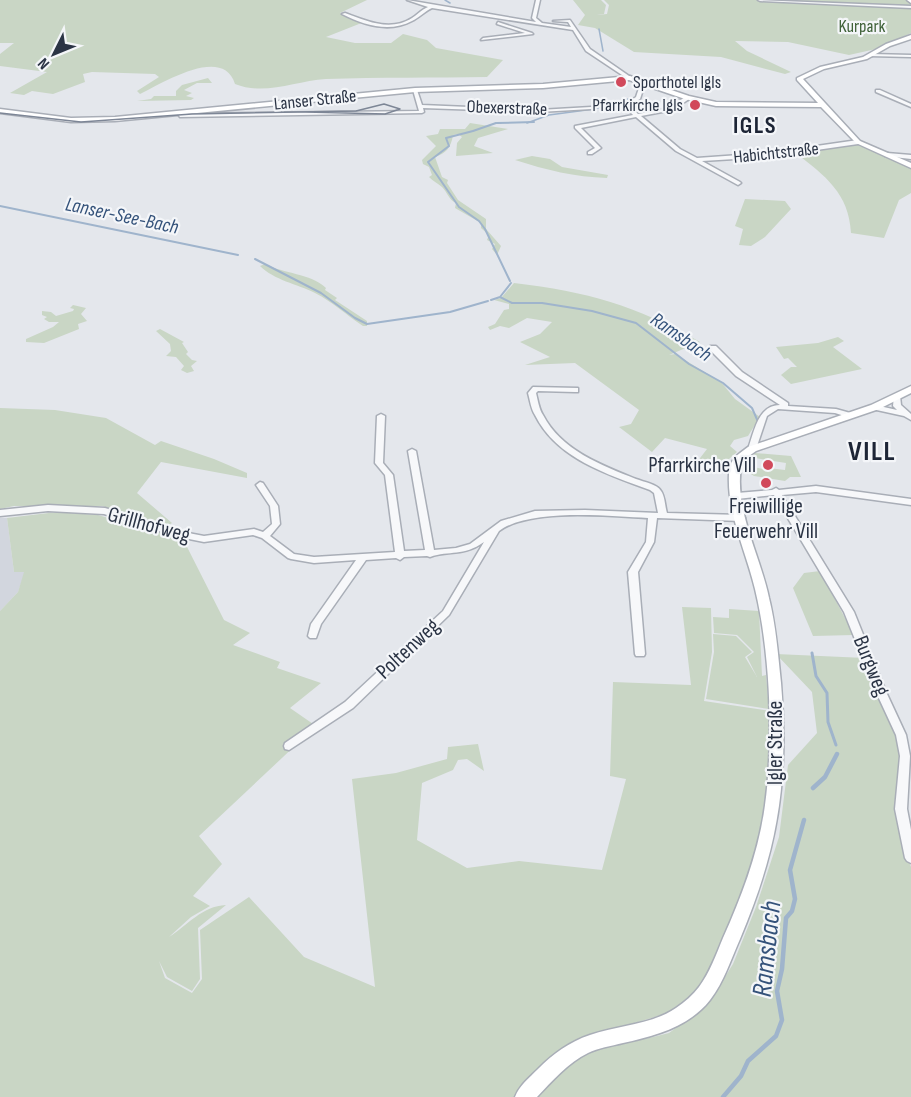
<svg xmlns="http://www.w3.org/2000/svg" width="911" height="1097" font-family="'Sofia Sans Condensed',sans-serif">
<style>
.built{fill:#d2d6de}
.green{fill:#c9d6c5;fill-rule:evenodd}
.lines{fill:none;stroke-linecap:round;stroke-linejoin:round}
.stream-far3{stroke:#9fb4cc;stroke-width:1.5}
.stream-far2{stroke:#9fb4cc;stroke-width:2}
.stream-far1{stroke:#9fb4cc;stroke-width:3}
.stream{stroke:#9fb4cc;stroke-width:4.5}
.minor-casing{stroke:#a9aeb7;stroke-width:3}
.secondary-casing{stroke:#a9aeb7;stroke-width:3}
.minor{fill:#f7f8fa;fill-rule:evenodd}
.secondary{fill:#fff;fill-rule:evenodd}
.tram{stroke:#7d8696;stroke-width:1.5}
.poi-dot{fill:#d1495b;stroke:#f4f6f9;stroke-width:2}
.labels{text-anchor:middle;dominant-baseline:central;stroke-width:4.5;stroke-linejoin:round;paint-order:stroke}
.far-park-label{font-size:18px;fill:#3f6138;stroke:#f4f6f9}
.far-poi-label{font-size:18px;fill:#2b3445;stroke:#f4f6f9;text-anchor:start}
.far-street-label{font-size:18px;fill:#2b3445;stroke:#f4f6f9}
.far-water-label{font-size:20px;font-style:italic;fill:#34527a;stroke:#f4f6f9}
.poi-label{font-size:22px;fill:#2b3445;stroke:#f4f6f9;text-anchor:end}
.street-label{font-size:22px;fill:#2b3445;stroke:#f4f6f9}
.far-district-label{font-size:24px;font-weight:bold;letter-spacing:1.5px;fill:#1d2536;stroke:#f4f6f9}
.district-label{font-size:28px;font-weight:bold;letter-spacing:1.5px;fill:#1d2536;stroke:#f4f6f9}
.near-water-label{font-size:28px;font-style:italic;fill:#34527a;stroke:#f4f6f9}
</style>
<rect width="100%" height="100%" fill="#e4e7ec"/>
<path class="built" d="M0,518H7L14,572H25L18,592L0,611Z"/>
<path class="green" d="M0,0H367L340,13L364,22L326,37L355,43H391L403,34L427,40L436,48L503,60L487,77C434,78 379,77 326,79C295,81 265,96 235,84C223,45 163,83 140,94L137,91L159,77L155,74L92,72L83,74L85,82L53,94L32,91L24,95L10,93L47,72L0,66V54L14,43H0Z
M573,0H601L606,5L604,14L597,15L607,14L609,5L604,0H907L911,4V33L876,49L849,55L788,42L735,41L747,51L791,72L785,74L721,57L634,52L595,28L578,25L585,15Z
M208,78L212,83H197L184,90L192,93L186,96L194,98L191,100L137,101L151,99L154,96H176V91L182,85Z
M470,123L508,129L478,138L474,146L493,153L456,156L457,143L462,137L458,134L453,135C451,148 446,153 435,157L442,177L448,180L447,183L458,200L486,219V229L501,246L497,255L492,249L495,244L487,240L489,235L481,228V223L455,208L456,203C448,199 448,193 442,187C437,183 433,181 429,177L432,175L429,167L423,164L422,160L436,146L426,136L438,134L440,129H465Z
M855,144L911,168V193L899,200L884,238L851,233C849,193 825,176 796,153Z
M532,156L550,159L562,167L608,175L607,178C575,177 546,170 515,160Z
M745,199L785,201L791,209L765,237L751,246L739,245L743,229L735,226Z
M265,264C284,274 310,273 326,288L325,290L337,298L335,300L367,321V326H363C346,315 333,302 315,293C297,284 274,280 260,266Z
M514,283C588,292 635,305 700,342L669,355L675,354L721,382L735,399L760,417L748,436L734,440L730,446L737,452L729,459L726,465L697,462L707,449L665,438L652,452L619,427L631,424L639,410L575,363L525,365L550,357L520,342L540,334L552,322L527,318L509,328L500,326L490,330L488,327L495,324L504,310L509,309V304L494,300L501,298Z
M73,305L86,308L81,314L87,321L78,324L79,329L44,343L26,342V339L53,327L59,322H49L44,319L47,317L42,315V311L51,312L56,316L73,311L74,309L70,308Z
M160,329L184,342L182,343L188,352L186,354L192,360L197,361L191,366L194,371L187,373L181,370L184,366L176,357L166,356L171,351L170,344L156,331Z
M838,337L844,341L833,347L862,369L791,384L781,375L791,367H797L788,358L784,359L776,347L818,343Z
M0,408L55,410L106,418L155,445L161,441L214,459L247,473V478L161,462L137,493L172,523L167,526L102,506H14L0,509Z
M755,453L791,456L801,477H790L785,481L754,476L740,467ZM755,458L786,463L785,470L768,468L767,470L749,466L752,459Z
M57,512L98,515L183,539L224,620L250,633L233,645L280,662L277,668L321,683L290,708L316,726L199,836L222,864L193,896L210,906L191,917L169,937C188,925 202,906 226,905L198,928L200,979L192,991L167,977L159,961L165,978L192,993L202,979L200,930L249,897L304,957L375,987L352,779L396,773L447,759L448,747L478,744L484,771L467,759L458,760L453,770L422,783L417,840L467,868L519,861L602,870L626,779L610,776L613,682L691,685L682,607L711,608L712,652L704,701L771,711C770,738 773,767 769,793C760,842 722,978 681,1006C668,1014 648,1019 634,1023L645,1039L669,1033L708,1004L733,964L756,907L779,837L788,765L817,733L812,692L776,654L865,658L896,729L901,751L907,856L911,867V1097H0V611L18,592L24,572H14L7,518Z
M820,571L854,635L813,636L793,588L804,573Z
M729,609L759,611L762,676L766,675L769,709L706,699L714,652L713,634L736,636L752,652L745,657L757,677L747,657L754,652L737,635L714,633L713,617L729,618Z"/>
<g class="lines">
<path class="stream-far3" d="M445,0L450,3
M599,29L603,51
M497,123H501
M527,123L549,115L594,109L632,98"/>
<path class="stream-far2" d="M497,123L534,122
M473,131L446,138L449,146L428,162L459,207L479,221L485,229L510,281
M473,131L496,123
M0,206L238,255
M255,259L321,293L355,318L367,324L450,312L488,301
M511,283L500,297L512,303H542L592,311L636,323L689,364L723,383L752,408L759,424
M491,300L500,297"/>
<path class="stream-far1" d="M812,653L816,676L827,693L828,722L836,745"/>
<path class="stream" d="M813,788L825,777L837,754
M723,1097L741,1076L748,1061L776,1036L782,1020L777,991L782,969L786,918L792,911L795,899L790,870L804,820"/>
<defs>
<path id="minor" d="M407,0L536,22L532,18L536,0H540L536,18L542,23L571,27L568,22L553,21L570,20L590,49L632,78L628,79L586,51L573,30L432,8C425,11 420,17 412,21C390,33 363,25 342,14L345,13C367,21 390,32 412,18C417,15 421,10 428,7Z
M758,0L911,6V8L760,1Z
M498,22L532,33L533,34L481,40L483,38L525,33L497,24Z
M871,54L911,55V57L869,56Z
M641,82L645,83L640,99L629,105L638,114L669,108L685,97H689V99L673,110L641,116L680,149L697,158L768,153L858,140L861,142L858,144L768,157L702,161L740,182L741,183L738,185L676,151L636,117L581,128L601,148L592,154H588V152L595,148L575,128V126L633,115L624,105L636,97Z
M415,89L417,90L422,105L539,110L591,107L593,108L591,109L539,112L423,108L424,112L422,113L180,117L177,113L181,112L182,114L419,111L413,90Z
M876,90H880L911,104V107L876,92Z
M887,153L911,155V159L885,156V154Z
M710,346H716L742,372L788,403V406L836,409L854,414L855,416L851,418L835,413L778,409L767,416L756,449L752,451H749L748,449C754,432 758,405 780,405L736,376L710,350Z
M533,387L578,388V392H575L538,391L536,393C538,401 539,409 543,415C561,450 601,465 636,479C644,482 657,484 661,491C665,496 665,507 667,513L741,515L745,518L741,521L657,518L654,542L638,572L645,654L644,656H636L635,654L628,572L646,542L648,518C609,516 530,508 499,531L449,615L353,708L289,750L285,749L284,746L285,743L345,702L443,611L484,542C463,557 450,550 430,557L427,556L404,557L400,560L396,558L366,560L321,624L316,638H310L308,636L311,624L356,560L314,563L291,559L288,558L262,538L253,535L204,542L179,537L104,514L48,511L0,516V510L48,505L105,508L183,532L204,536L254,529L263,532L272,524L270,506L256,485L260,482L263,483L278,506L280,524L270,536L294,554L314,557L395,552L385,475L375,463L377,416L381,414L385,416L383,463L393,475L404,551L425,550L408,451L412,449L416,451L434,550L456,548L470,544L501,521L535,511L585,510L658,513L654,493L650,490C607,474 557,459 535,415C531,409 530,400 528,393Z
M894,396H900L901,405L911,414V420L904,416L872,409L871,407L875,405L897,410L893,406Z
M816,486L911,499V505L816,492L782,495L854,612L887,694L906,735L910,756L907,809L911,830V863L907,861L905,858L895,809L900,756L896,735L877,694L844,612L774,495L737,499L733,496L737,493L772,490L776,488L779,490Z"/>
<path id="secondary" d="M907,0H911V3Z
M911,35V39L890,46L867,59L824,69L803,79L860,141L911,163V168L856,143L821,107L716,106L685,99L629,80L543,88L415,92L115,121L71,122L0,113V109L71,118L115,117L415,88L543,84L630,76L689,96L716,102L818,103L797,80V78L820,67L863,57L886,44Z
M911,386V393L879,409L756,451L742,461C732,507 760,554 769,598C776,626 778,654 781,683C789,781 778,849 740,939C731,959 724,982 710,1000C689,1027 655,1036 623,1043C611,1046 598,1048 588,1053C568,1063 552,1081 537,1097H515C519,1086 529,1078 538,1069C553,1054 569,1042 590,1035C618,1025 651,1025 676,1008C685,1002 693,995 699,987C710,972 716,955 723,938C742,896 759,851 765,805C774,741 770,651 755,589C746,551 727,514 729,474C729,460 737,455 748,447L871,405Z"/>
</defs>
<use href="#minor" class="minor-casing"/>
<use href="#secondary" class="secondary-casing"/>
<use href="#minor" class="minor"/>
<use href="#secondary" class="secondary"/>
<path class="tram" d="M0,113L81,122L192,114L356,111L384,104L400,109L385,114L306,112"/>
</g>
<g class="poi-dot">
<circle cx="621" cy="82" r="6"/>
<circle cx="695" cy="105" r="6"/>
<circle cx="768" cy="465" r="6"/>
<circle cx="766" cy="483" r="6"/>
</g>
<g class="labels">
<g class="far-park-label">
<text x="862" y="26">Kurpark</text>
</g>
<g class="far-poi-label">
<text x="633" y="82">Sporthotel Igls</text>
<text x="683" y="105" text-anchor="end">Pfarrkirche Igls</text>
</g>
<g class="far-street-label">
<text transform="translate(315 100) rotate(-6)">Lanser Straße</text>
<text transform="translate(507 108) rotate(2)">Obexerstraße</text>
<text transform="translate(776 153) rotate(-6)">Habichtstraße</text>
</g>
<g class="far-water-label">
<text transform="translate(122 216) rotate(12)">Lanser-See-Bach</text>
<text transform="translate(681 337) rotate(35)">Ramsbach</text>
</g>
<g class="poi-label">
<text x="756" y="465">Pfarrkirche Vill</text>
<text x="766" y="506" text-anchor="middle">Freiwillige<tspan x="766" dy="25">Feuerwehr Vill</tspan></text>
</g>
<g class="street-label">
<text transform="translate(149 525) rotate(15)">Grillhofweg</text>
<text transform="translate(408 649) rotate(-43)">Poltenweg</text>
<text transform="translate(871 666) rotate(68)">Burgweg</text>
<text transform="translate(775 743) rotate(-90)">Igler Straße</text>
</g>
<g class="far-district-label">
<text x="755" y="125">IGLS</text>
</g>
<g class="district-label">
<text x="872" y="451">VILL</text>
</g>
<g class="near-water-label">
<text transform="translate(767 949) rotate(-84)">Ramsbach</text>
</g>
</g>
<g transform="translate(54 54) rotate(227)" stroke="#f4f6f9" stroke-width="4.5" paint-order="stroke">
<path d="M0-4.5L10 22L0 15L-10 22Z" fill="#2b3445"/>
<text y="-9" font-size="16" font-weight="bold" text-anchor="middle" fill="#2b3445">N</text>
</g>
</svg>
